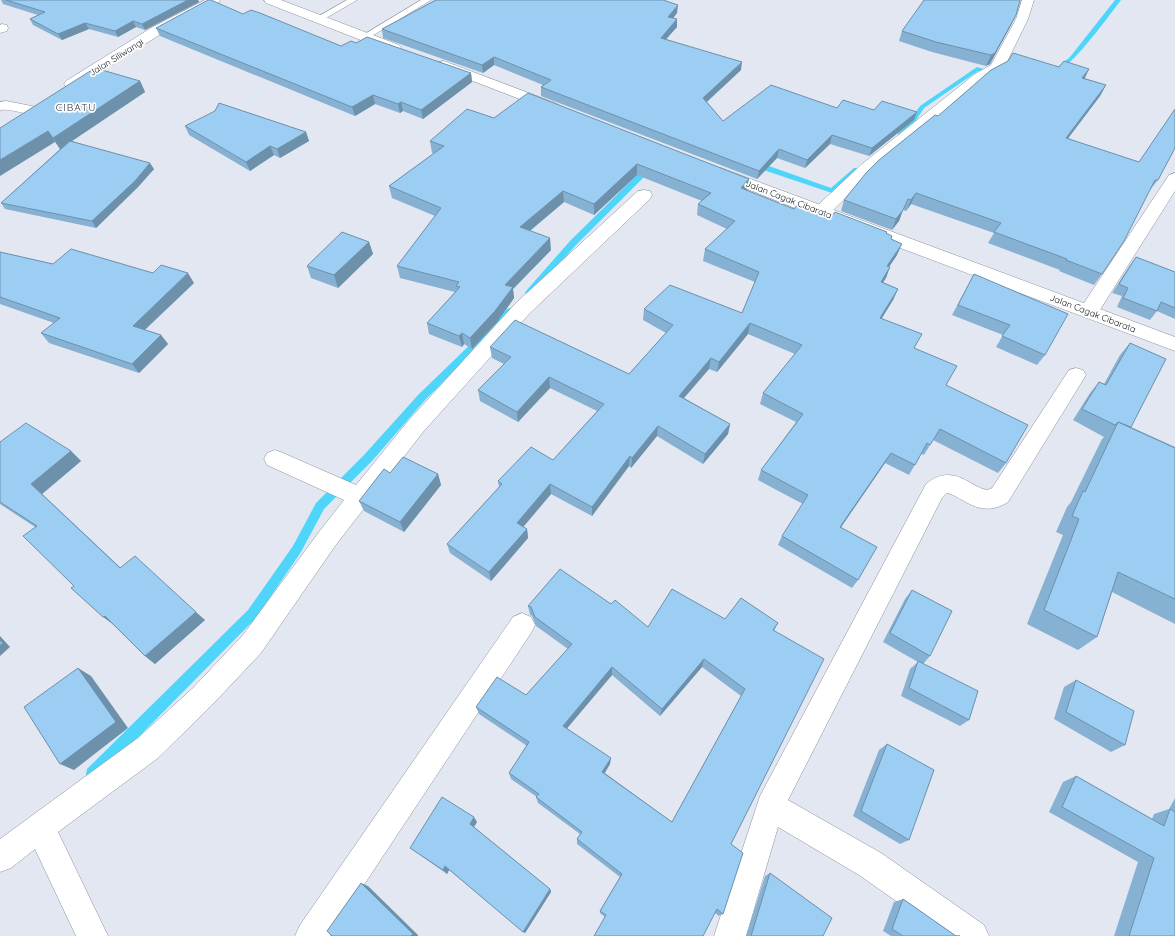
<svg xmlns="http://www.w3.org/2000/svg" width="1175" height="936" font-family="Quicksand,sans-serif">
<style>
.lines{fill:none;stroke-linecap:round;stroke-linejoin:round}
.stream{fill:#4fd5f9;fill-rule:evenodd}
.service-casing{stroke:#8b909a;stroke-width:1}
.minor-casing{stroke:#8b909a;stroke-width:1}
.trunk-casing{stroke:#8b909a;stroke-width:1}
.service{fill:#fff;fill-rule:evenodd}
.minor{fill:#fff;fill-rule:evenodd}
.trunk{fill:#fff;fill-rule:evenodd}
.wall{fill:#86b1d2;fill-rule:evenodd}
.shaded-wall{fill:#6d90ab}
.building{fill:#9ccef4;stroke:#6d90ab;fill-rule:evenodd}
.labels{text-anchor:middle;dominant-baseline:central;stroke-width:3.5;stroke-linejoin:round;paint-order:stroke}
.far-street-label{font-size:9px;fill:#15171b;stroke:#fff}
.far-quarter-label{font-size:10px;letter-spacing:1px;fill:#2f333c;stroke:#fff}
</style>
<rect width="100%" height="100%" fill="#e2e7f2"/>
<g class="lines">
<path class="stream" d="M1115,0H1121C1111,13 1068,73 1055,71V69L1070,57Z
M977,67L997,73L994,75L978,71L924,108L911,128L902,135H898V133L906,126L920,106Z
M752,162H758L831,188L854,168H857L861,170L832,193L752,166Z
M646,166H652L653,168L576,245L532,295H526L525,293L526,291L570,241Z
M510,308L513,309L514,311L513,313L425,400L372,461L324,509L301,552L256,618L97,779L92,780L87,779L86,774L87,769L248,610L293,546L316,503L364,455L419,394L507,309Z"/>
<defs>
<path id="service" d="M347,0H357L321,21L318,22L314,19Z
M421,0H431L367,39L364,40L360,37Z"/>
<path id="minor" d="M205,0H220L218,3L161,34L76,87L71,88L66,87L64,84L66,81L151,28Z
M1022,0H1034L1028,19L1004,68L1002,71L985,80L874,170L827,216L821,217L815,216L813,212L815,208L862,164L975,74L991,65L1016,19Z
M2,24L7,25L8,28L7,31L0,33V25Z
M6,101L37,107L39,110L37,113C25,116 13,108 0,110V102Z
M1175,173V191L1096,316L1089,318L1082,316L1080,311L1082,306L1169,175Z
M644,190L650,191L652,195L650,199L529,314L423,432L335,546L261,653L211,706L158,758L58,832L108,936H76L35,849L11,868L0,872V839L138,738L193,688L243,635L319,532L344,500L267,465L264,459L267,453L275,450L283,453L356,485L409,420L515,304L638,191Z
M1076,368L1083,370L1086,375L1008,502C993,512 979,510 964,501C958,498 953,494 947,493L942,498L788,800L881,853L984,925L989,936H946L859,875L778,827L746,936H714L760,796L926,484C957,458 978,498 992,488L1069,370Z
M522,613L531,617L535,625L531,633L330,936H295L300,925L513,617Z"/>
<path id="trunk" d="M264,0H281L399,45L401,48L399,51H389L266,3Z
M444,61L558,104L560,107L558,110L553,111L548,110L439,68L437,65L439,62Z
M721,168L1175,337V351L815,216L715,176L713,173L715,170Z"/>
</defs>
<use href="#service" class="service-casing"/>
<use href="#minor" class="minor-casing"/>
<use href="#trunk" class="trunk-casing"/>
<use href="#service" class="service"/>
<use href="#minor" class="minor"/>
<use href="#trunk" class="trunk"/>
</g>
<path class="wall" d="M1,0H198L199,2L145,30L136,27L118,37L89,29L62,40L33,25L30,19L38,15L3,4Z
M435,0H663L677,13L673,18L677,27L666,39L741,70L707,102L723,121L837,108L917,112L914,120L869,156L830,144L805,168L777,158L757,179L541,96V87L543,85L494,65L483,73L383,38L382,29Z
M1016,15L1011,25L990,64L986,66L932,52L899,41L902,31Z
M156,28L341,46L356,43L471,73L472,82L423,119L403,111L400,113L375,104L355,116L160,36Z
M1059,67L1089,69L1084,78L1106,85L1100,96L1068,138L1158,180L1149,191L1102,274L1094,285L1059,271L1060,270L988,243L994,233L911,204L906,211L903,210L899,221L892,230L841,211L844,200L938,116Z
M140,81L145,92L72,141L154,169L138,187L96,228L5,209L1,203L60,149L55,142L0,128Z
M494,118L747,191L794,209L886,233L891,239L897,255L889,267L886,278L883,282L898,289L893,300L882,318L914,348L946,385L1006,463L998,473L933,440L924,455L921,454L909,475L885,463L841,527L858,580L852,588L778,545L782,536L803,504L758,480L761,470L796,422L760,404L763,393L795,354L748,334L717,372L709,369L684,398L730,424L728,434L703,464L657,436L631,468L629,466L592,516L551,494L523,527L527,529L528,538L491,581L450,553L447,544L499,487L498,481L553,460L597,411L550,388L518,422L480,401L478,390L504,364L492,358L490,347L629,374L666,333L643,320L644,309L742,313L755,282L703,261L705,249L727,229L697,215L698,204L702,201L637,175L594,215L564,202L530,231L551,250L513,289L514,298L497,322L472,349L464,344L462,347L429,334L427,323L455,292L400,278L397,266L435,216L392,198L389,186L434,153H432L430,141Z
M185,126L306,132L309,141L280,158L274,155L250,171L189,135Z
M369,242L373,254L338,288L311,278L307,266Z
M0,252L53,264L153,273L194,283L145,330L161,335L168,344L139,373L49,343L41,333L54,323L0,304Z
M1136,257L1175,272V319L1157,311L1150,320L1117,307L1122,296L1112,293L1130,265Z
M974,274L1045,355L1037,365L996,347L1003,335L952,315Z
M1130,343L1131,427L1175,447V624L1112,592L1097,637L1078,650L1027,624L1063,535L1056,532L1067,507L1071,502L1102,439L1104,437L1073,420L1090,393L1099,382L1104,384L1120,355Z
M0,442L71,451L81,461L42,494L121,568L205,620L155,664L145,656L74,586L35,527L0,504Z
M390,473L438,474L441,485L404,532L364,511L359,501Z
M912,590L930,656L923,664L969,720L960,726L901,696L910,669L918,662L883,642L905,599Z
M611,604L648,627L725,619L778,623L774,631L731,844L723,914L719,916L715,913L605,917L600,913V911L620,877L577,844V839L580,834L538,803L536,797H537L511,779L509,773L527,746L479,714L476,707L526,695L568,649L536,626L532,616L530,615L528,606ZM702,667L741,696L672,822L605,773L610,764L567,728L612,675L660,716Z
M1076,680L1125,745L1111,752L1054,719L1064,687Z
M887,744L909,840L900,844L853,816L879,750Z
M1076,776L1152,819L1154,814L1169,809L1175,798V936H1114L1138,862L1049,812L1063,782Z
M477,822L474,827L550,889L551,892L525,933L449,870L447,874L410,848Z
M770,873L823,936H746L765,876Z
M903,899L956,936H960H891L883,931L894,902Z"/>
<path class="shaded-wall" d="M188,0H198L199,2L145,30L142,24Z
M678,5L677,13L668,25V17Z
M1016,15L1011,25L990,64L986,66L991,55Z
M677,19V27L660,46L661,38Z
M133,21L136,27L118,37L115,31Z
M85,23L89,29L62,40L58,34Z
M494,57V65L483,73L482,65Z
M742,62L741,70L702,106L703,98Z
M1089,69L1084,80L1082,78Z
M471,73L472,82L423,119L421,110Z
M140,81L145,92L60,149L53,138Z
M1106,85L1100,96L1060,149L1066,138Z
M373,95L375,104L355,116L352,107Z
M401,102L403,111L400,113L398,104Z
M917,112L914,120L869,156L872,148Z
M48,131L55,142L0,176V160Z
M306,132L309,141L280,158L277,149Z
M832,135L830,144L805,168L807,160Z
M270,146L274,155L250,171L246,162Z
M779,149L777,158L757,179L759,171Z
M150,163L154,169L138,187L96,228L92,221Z
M637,164V175L594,215V204Z
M749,179L747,191L741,188Z
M563,191L564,202L521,238L520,227Z
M916,193L911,204L906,211L911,200Z
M903,210L899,221L892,230L896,219Z
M550,238L551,250L513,289L514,298L497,322L472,349L470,338L505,285Z
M369,242L373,254L338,288L334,275Z
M902,244L897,255L882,277L887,266Z
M890,267L886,278L876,293L881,282Z
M188,273L194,283L139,335L133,326Z
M898,289L893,300L875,329L880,318Z
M750,323L748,334L717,372L719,362Z
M462,333L464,344L462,347L459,336Z
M161,335L168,344L139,373L132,364Z
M711,358L709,369L677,406L679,396Z
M549,377L550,388L518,422L517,412Z
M730,424L728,434L703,464L705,454Z
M658,426L657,436L631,468L632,458Z
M71,451L81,461L42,494L130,577L31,484Z
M891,453L885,463L835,536L840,527Z
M630,456L629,466L592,516V507Z
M438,474L441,485L404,532L400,522Z
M550,484L551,494L519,532L517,523Z
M527,529L528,538L491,581L489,572Z
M196,612L205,620L155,664L145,656Z
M105,616L114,625L103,617Z
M0,636L10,647L0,656Z
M704,659L702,667L660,716L662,709Z
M612,667V675L564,732L563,726Z
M78,668L91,676L128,728L74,770L60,764Z
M611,758L610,764L602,777V772Z
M474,817L477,822L473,828L470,824Z
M445,866L449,870L447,874L443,870Z
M361,883L368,886L418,935V936H411Z
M550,889L551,892L525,933L523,932Z"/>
<path class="building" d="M6,0H188L142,24L133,21L115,31L85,23L58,34L30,19L45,12Z
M208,0H211L243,14L251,10L260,13L341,46L351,41L356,43L367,37L471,73L421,110L401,102L398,104L373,95L352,107L156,28Z
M436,0H663L678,5L668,17L677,19L661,38L742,62L703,98L723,121L771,85L837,108L843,100L874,110L882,101L917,112L872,148L832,135L807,160L779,149L759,171L541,87L551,80L494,57L482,65L382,29Z
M924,0H1020L1016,15L995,53L991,55L936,42L902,31Z
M1013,53L1059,67L1064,61L1089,69L1082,78L1106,85L1066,138L1139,162L1175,109V148L1158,180H1155L1124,241L1102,274L1066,260L1067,259L994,232L1001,223L916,193L911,200L908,199L903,210L896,219L844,200L866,173L879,160L935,115L938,116L991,70L1008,61Z
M95,68L140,81L53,138L48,131L0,160V128Z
M528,93L749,179L741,188L794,209L797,205L830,218L835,212L887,232L886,233L892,236L891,239L902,244L887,266L890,267L881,282L898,289L880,318L922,334L914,348L957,366L946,385L1028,425L1006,463L940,429L930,445L927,443L915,465L891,453L840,527L877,547L858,580L782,536L808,495L761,470L803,414L763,393L802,345L750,323L719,362L711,358L679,396L730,424L705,454L658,426L632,458L630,456L592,507L550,484L517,523L527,529L489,572L447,544L502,484L498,481L531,447L553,460L604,404L549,377L517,412L478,390L511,357L490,347L515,320L629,374L673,325L644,309L670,285L742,313L759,272L705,249L735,221L698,204L711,193L637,164L594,204L563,191L520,227L550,238L505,285L513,287L495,311L470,338L462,333L459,336L427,323L460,287L456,286L459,282L397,266L441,208L389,186L444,146L430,141L467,109L494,118Z
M219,103L306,132L277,149L270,146L246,162L185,126L215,111Z
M70,141L150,163L135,181L92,221L1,203Z
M342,232L369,242L334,275L307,266Z
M71,249L153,273L161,265L188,273L133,326L161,335L132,364L41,333L60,318L0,297V252L53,264Z
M1136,257L1175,272V308L1161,302L1157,311L1123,298L1128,288L1119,284Z
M974,274L1068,314L1045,355L1002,336L1010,325L958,305Z
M1130,343L1166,359L1131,427L1118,422L1115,425L1082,409L1099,382L1106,385Z
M1118,422L1175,448V599L1118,572L1097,637L1044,610L1079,519L1072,516L1083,491L1085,492Z
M26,423L71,451L31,484L120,568L135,556L196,612L145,656L105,616L103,617L71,588L74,586L23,536L37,526L0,502V442Z
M403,457L438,474L400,522L359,501L384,469L390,473Z
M560,569L611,604L615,600L648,627L672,589L725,619L741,598L778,623L773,630L824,659L731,844L743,853L723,914L717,909L703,936H594L606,915L600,911L622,874L577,839L582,832L536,797L539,794L509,773L529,742L476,707L497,677L526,695L572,644L535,617L531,607L528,606ZM704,659L745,689L672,822L602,772L611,758L563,726L612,667L662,709Z
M912,590L952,611L930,656L890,633Z
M0,640L3,643L0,646Z
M918,661L978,691L969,720L909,688Z
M78,668L116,722L60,764L24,707Z
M1076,680L1134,711L1125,745L1066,712Z
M887,744L934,770L909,840L861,811Z
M1076,776L1164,826L1170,809L1175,812V936H1129L1154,858L1062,807Z
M442,797L474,817L470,824L550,889L523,932L445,866L443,870L410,848Z
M770,873L832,918L823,936H751Z
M361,883L413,934L411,936H332L327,931Z
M903,899L956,936H960H903L892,929Z"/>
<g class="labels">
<g class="far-street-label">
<text transform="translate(116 57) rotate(-32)">Jalan Siliwangi</text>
<text transform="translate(789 199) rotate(21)">Jalan Cagak Cibarata</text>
<text transform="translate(1093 313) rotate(21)">Jalan Cagak Cibarata</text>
</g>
<g class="far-quarter-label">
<text x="76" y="107">CIBATU</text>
</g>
</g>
</svg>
